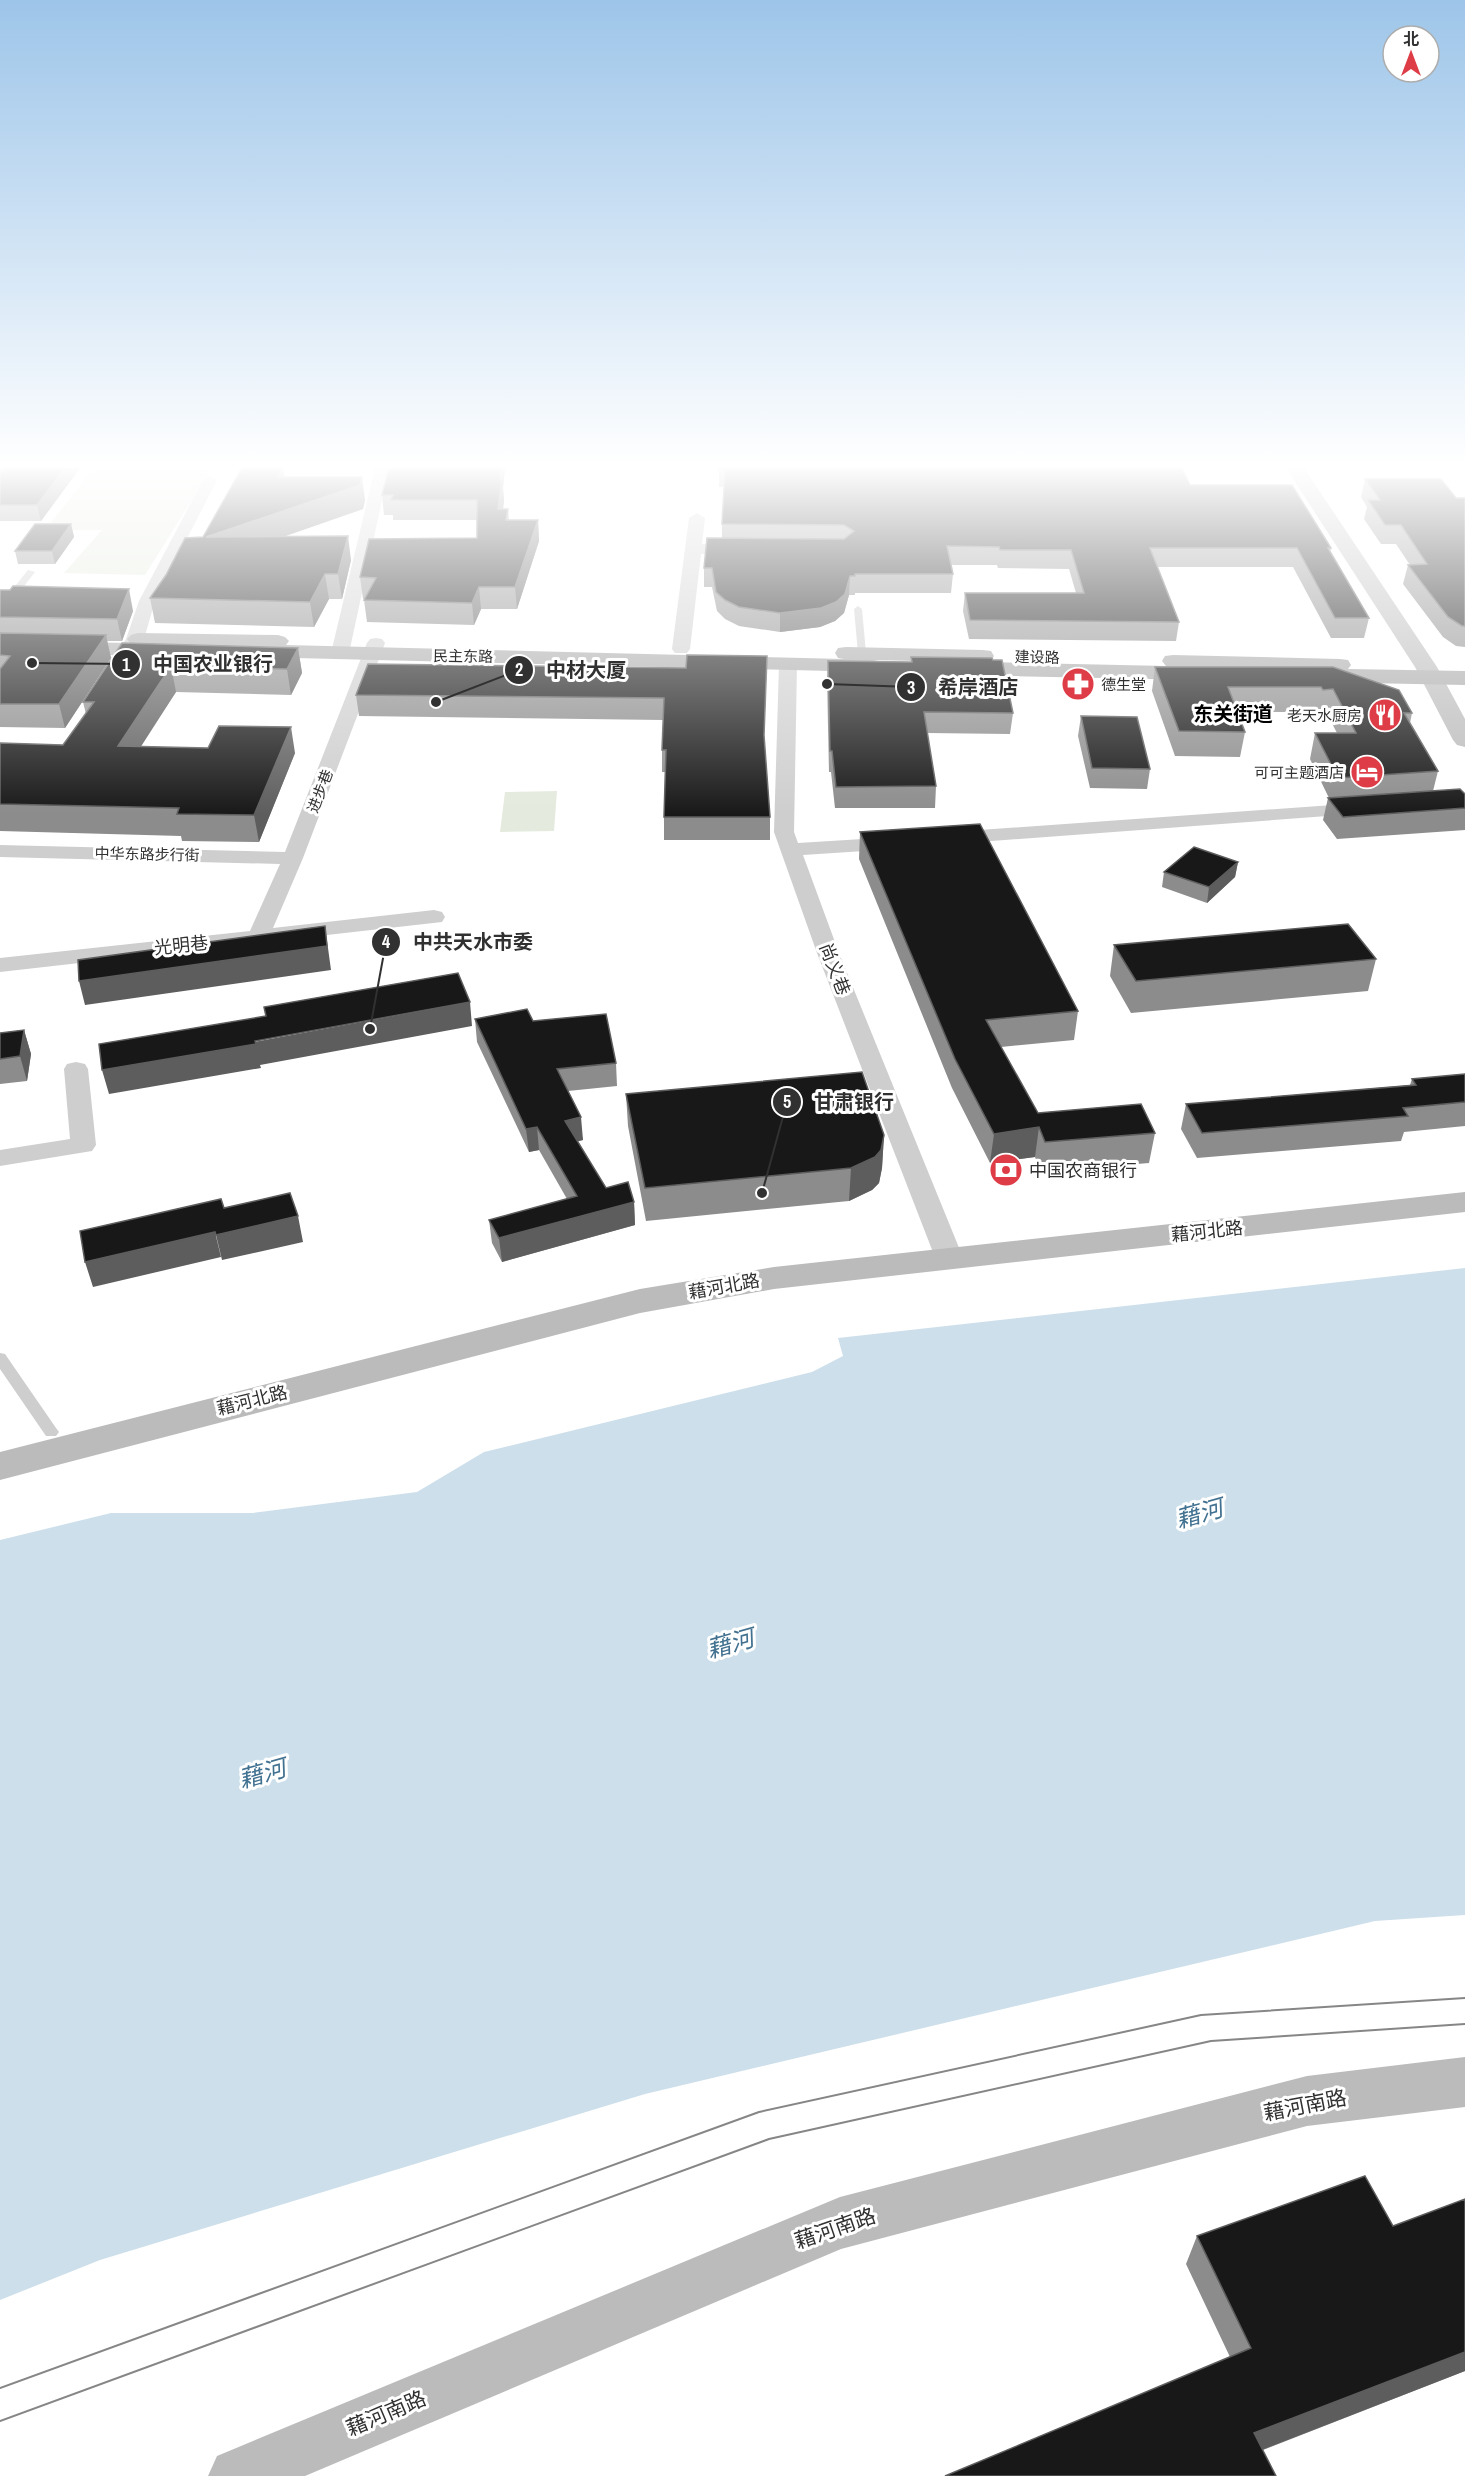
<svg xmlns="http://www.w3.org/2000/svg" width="1465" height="2476" font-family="'Archivo Narrow','Noto Sans SC',sans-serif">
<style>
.green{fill:#e4eadd}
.water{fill:#cddfeb}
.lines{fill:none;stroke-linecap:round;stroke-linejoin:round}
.lane{fill:#cecece;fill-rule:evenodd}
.street{fill:#cecece;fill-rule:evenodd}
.secondary{fill:#bbb;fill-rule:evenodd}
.primary{fill:#a9a9a9;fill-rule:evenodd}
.tram{stroke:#868686;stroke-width:2}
.wall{fill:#8c8c8c}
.shaded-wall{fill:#5d5d5d}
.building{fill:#181818;stroke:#5d5d5d;stroke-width:1.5}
.labels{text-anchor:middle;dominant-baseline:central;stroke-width:6;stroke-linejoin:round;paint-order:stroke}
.far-street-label{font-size:15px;fill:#313131;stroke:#fff}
.far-poi-label{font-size:15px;fill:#313131;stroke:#fff;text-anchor:end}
.street-label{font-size:18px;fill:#313131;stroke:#fff}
.poi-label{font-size:18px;fill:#313131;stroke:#fff;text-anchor:start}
.far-district-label{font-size:20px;font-weight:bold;fill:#000;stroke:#fff}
.near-street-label{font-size:21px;fill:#313131;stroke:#fff}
.near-water-label{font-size:24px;font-style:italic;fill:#417190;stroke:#fff}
.leader{fill:none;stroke:#313131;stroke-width:2}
.callout-dot{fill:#313131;stroke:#fff;stroke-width:2}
.mark-label{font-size:18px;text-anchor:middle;font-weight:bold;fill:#fff}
.callout-label{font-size:20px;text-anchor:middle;font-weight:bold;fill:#313131;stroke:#fff;stroke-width:6;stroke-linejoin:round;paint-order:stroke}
</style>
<rect width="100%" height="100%" fill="#fff"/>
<path class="green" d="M94,468H212L145,575L64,573L102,530H45Z
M557,791L554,831L500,832L505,792Z"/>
<path class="water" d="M1465,1268V1915L1375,1921L645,2094L100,2260L0,2300V1540L111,1513H253L417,1492L484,1452L812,1372L843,1356L838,1338Z"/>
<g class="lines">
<path class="lane" d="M28,570L35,572L3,613L0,614V605Z
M858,606L862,609L866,653L862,656L858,653L854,609Z
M0,1353L5,1354L56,1428L59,1432L56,1436H46L0,1369Z"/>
<path class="street" d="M375,468H389L349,653L346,657H334L331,653Z
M210,476L217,480L155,601L144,639L125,668H113L110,664L126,639L139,601L203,480Z
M697,513L705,518L702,544H743L751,549L743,554H701L690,649L687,653H675L672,649L689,518Z
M376,638L382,639L385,643L303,858L273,928L434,910L442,912L445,917L442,922L0,972V958L250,931L280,864L0,857V845L285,852L367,643L370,639Z
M788,659L794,660L797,664L794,832L798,843L895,837L902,839L905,843L902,847L895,849L803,855L839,953L964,1260L960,1266L950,1269L940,1266L936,1260L817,953L774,832L779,664L782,660Z
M1361,803L1368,805L1371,809L1368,813L951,844L944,842L941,838L944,834L951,832Z
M76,1062L85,1064L88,1069L96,1145L92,1151L0,1166V1150L70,1139L64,1069L67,1064Z"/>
<path class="secondary" d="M1286,468H1304L1437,667L1465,719V747L1457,745L1453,740L1415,667Z
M1465,1192V1212L774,1289L640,1313L0,1480V1452L640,1289L774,1267Z
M1465,2057V2107L1307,2126L841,2249L305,2476H208L217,2456L840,2197L1307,2076Z"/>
<path class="primary" d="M138,633L278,635L285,637L289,641L286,645L844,659L838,658L835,653L838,648L846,647L983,650L991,651L994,656L991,661L985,662L1166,666L1162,661L1165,656L1173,655L1340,659L1348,660L1351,665L1348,669L1465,671V685L1315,682L1307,680L1304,675L1307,671L1205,668L1209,673L1206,678L1198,680L959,675L951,673L948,668L951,663L957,662L873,660L879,661L882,666L879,671L871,672L254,657L246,656L243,651L246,647L171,646L174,650L171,655L163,656L0,653V641L130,643L127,639L131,635Z"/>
<path class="tram" d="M0,2388L759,2112L1201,2015L1465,1998
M0,2421L769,2139L1211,2041L1465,2024"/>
</g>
<path class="wall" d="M0,468H80L41,521H0V474L1,473H0Z
M283,468L284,477L365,500L363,509L283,537L351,560L342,599H329L314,627L155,623L150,598L203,537Z
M389,468H505L503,488L504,501L503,509H508L509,520H538L539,541L517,609H481L474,625L367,622L364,600L365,599H363L360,577L477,538V520H393V515H384L382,495Z
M719,468L1190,485L1331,548L1330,552L1369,618L1364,638H1331L1293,567H1157L1179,622L1176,641L969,639L963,611L965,593H1076L1069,569L998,568L997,565H951L953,574L951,593H855V595H849L844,613L835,621L820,627L780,632L739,626L725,619L717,611L712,587H704V568L722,538V524L724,487H719Z
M1365,479L1456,498H1465V647L1456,646L1443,637L1403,584L1408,565H1410L1396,544H1381L1364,519L1367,507L1361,497Z
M71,524L74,537L55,564H18L15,551Z
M0,590L133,611L122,641H107L111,658L65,728L0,727Z
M122,643L298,648L302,673L291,695L176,692L140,746L295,753L259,842L182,841L181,836L0,831V743L63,745L86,714L83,702Z
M767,656L764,740L770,817V840H664V817L665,772H662V750L663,720L359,716L356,695L686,668Z
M911,657L1013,713L1010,734L927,733L936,786L935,808H835L831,772H829L827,681L828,661L911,662Z
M1155,667H1333L1412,713L1410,723L1438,771L1433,791L1465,794V830L1337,839L1323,820L1328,798H1329L1310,759L1315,733H1337L1327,714H1317L1316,712H1237L1245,732L1240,757L1175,756L1152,691Z
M1081,716L1150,769L1147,789L1090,788L1078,736Z
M860,832L1078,1011L1074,1040L1001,1047L1038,1113L1155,1133L1149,1163L1041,1172L1035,1157L990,1163L952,1088L859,859Z
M1238,862L1235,877L1207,903L1162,887L1164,872Z
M1114,945L1376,959L1368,991L1131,1013L1110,976Z
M475,1019L533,1021L616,1063L617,1086L568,1091L583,1140L578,1141L606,1188L634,1202L635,1225L502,1262L492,1243L489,1220L567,1199L539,1150L529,1152L477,1042Z
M24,1030L31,1054L27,1081L0,1084V1033Z
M1465,1074V1126L1404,1132L1401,1141L1197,1158L1181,1129L1186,1104L1410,1085L1412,1079Z
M626,1094L884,1135L882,1168L879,1183L872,1190L849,1201L646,1221L628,1126Z
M1465,2199V2371L1263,2450L945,2476L1230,2357L1186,2264L1197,2236L1393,2226Z"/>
<path class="shaded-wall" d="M65,468H80L41,521L37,505Z
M282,468H283L286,490L278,477Z
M501,468H505L503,488L504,501L500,530L498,509Z
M362,477L365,500L363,509L210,562L206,537Z
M538,520L539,541L517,609L515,587Z
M71,524L74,537L55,564L52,551Z
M348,536L351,560L342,599L338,574Z
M325,574L329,599L314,627L310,602Z
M850,576L849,595L844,613L835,621L820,627L780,632V613Z
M479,587L481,609L474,625L472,603Z
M129,589L133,611L122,641L117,619Z
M106,635L111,658L65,728L59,704Z
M298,648L302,673L291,695L287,669Z
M171,666L176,692L124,773L118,746Z
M291,727L295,753L259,842L254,815Z
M1238,862L1235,877L1207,903L1209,887Z
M325,926L331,970L85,1005L79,981Z
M470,1002L472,1026L260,1065L261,1068L109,1094L102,1070Z
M24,1030L31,1054L27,1081L20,1056Z
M581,1117L583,1140L567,1144L565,1121Z
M537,1127L539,1150L529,1152L526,1129Z
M1039,1127L1035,1157L990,1163L994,1134Z
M884,1135L882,1168L879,1183L872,1190L849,1201L851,1168Z
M634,1202L635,1225L502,1262L499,1238Z
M298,1216L303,1242L222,1260L216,1235Z
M215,1232L221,1257L93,1287L85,1262Z
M1465,2352V2371L1241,2458L1254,2433Z"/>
<path class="building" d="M5,468H65L37,505H0V474Z
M242,468H282L278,477H362L360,485L206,537L348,536L338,574H325L310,602L150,598L166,575L185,538L203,537Z
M389,468H501L500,480H502L498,509H508L506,520H538L515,587H479L472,603L364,600L376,578L360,577L369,539L477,538V500H391L393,495H382Z
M719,468H1182L1190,485H1292L1331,548H1328L1369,618H1335L1297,548H1150L1179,622L970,620L965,593H1084L1071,550H1000L999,547L947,546L953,574H855V576H850L845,594L836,602L821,608L780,613L739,607L725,600L716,592L712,568H704L707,538L844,539L854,531L844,525L722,524L725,470H719Z
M1365,479H1441L1456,498H1465V626H1462L1448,617L1408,565L1427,564L1401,525H1385L1368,500H1380Z
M35,524H71L52,551H15Z
M13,586L129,589L117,619L0,617V590H10Z
M0,633L106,635L59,704H0V669L10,656L0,655Z
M122,643L298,648L287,669L171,666L118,746L208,748L219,726L291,727L254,815L177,814L179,808L0,804V743L63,745L94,702H83Z
M687,655L767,656L764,735L770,817H664L666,750H662L664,698L356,695L368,664L686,668Z
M911,657L992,658L993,660H1002L1013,713L924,712L936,786L836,787L832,751H830L828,661L912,662Z
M1155,667H1333L1399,690L1412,713H1404L1438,771L1338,778L1315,733H1356L1333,689L1323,690L1321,687H1228L1245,732L1179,731Z
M1081,716L1137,717L1150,769L1092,768Z
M1460,789L1465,794V808L1343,817L1328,798Z
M980,824L1078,1011L986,1020L1038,1113L1141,1104L1155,1133L1045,1142L1039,1127L994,1134L955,1059L860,832Z
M1194,847L1238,862L1209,887L1164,872Z
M1348,924L1376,959L1136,981L1114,945Z
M325,926L327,946L79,981L78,960Z
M458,973L470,1002L255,1041L256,1044L102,1070L99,1044L266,1016L264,1007Z
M527,1009L533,1021L606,1014L616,1063L557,1069L581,1117L565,1121L606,1188L628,1182L634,1202L499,1238L489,1220L577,1196L537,1127L526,1129L475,1019Z
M24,1030L20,1056L0,1059V1033Z
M862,1072L884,1135L881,1150L875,1157L851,1168L645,1188L626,1094Z
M1465,1074V1102L1403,1108L1408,1116L1202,1133L1186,1104L1416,1085L1412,1079Z
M290,1193L298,1216L216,1235L215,1232L85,1262L80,1231L221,1199L224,1208Z
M1365,2176L1393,2226L1465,2199V2352L1254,2433L1276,2476H945L1251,2348L1197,2236Z"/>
<linearGradient id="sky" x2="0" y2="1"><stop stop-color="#9dc5e9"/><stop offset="0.57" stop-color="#fff"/><stop offset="1" stop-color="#fff" stop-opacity="0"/></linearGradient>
<rect width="1465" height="815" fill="url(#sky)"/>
<defs>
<symbol id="pharmacy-disc" viewBox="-11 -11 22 22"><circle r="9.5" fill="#de3d47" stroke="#fff"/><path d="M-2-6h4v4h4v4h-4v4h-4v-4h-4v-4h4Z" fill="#fff"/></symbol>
<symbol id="restaurant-disc" viewBox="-11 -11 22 22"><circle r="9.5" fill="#de3d47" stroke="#fff"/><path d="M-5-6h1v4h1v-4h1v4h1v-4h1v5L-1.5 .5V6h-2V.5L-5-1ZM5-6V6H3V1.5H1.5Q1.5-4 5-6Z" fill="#fff"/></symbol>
<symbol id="hotel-disc" viewBox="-11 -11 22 22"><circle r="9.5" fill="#de3d47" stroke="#fff"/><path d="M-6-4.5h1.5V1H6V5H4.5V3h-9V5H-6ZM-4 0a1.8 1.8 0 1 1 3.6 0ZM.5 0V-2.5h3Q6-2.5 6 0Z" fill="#fff"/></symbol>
<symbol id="bank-disc" viewBox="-11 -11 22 22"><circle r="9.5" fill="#de3d47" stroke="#fff"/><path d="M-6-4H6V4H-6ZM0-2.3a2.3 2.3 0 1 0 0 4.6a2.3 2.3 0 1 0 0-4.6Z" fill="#fff"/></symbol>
</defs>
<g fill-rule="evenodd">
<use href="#pharmacy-disc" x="1059" y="665" width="38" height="38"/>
<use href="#restaurant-disc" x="1366" y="696" width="38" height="38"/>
<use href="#hotel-disc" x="1348" y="753" width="38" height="38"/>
<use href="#bank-disc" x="987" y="1151" width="38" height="38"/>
</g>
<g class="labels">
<g class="far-street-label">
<text transform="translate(463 656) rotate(1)">民主东路</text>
<text transform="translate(1037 657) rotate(1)">建设路</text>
<text transform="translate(320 791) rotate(-69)">进步巷</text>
<text transform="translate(147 854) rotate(1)">中华东路步行街</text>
</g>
<g class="far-poi-label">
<text x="1101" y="684" text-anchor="start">德生堂</text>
<text x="1362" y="715">老天水厨房</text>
<text x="1344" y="772">可可主题酒店</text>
</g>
<g class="street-label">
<text transform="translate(181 945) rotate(-6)">光明巷</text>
<text transform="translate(835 969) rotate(69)">尚义巷</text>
<text transform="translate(1207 1231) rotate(-6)">藉河北路</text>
<text transform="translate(724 1286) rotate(-10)">藉河北路</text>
<text transform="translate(252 1400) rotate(-14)">藉河北路</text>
</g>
<g class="poi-label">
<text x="1029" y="1170">中国农商银行</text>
</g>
<g class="far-district-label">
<text x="1233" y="713">东关街道</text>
</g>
<g class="near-street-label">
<text transform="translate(1305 2105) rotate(-11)">藉河南路</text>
<text transform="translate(835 2228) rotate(-19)">藉河南路</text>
<text transform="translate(386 2413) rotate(-23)">藉河南路</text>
</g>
<g class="near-water-label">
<text transform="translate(1199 1513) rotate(-16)">藉河</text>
<text transform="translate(730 1643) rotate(-16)">藉河</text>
<text transform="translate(262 1773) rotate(-16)">藉河</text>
</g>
</g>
<path class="leader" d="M32 663L126 664M436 702L519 670M827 684L911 687M370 1029L386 942M762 1193L787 1102"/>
<g class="callout-dot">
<circle cx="32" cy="663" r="6"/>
<circle cx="436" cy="702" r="6"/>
<circle cx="827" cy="684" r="6"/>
<circle cx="370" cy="1029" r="6"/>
<circle cx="762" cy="1193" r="6"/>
<circle cx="126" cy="664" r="15"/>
<circle cx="519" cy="670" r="15"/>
<circle cx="911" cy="687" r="15"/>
<circle cx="386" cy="942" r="15"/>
<circle cx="787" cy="1102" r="15"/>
</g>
<g class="mark-label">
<text x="126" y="671">1</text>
<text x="519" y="676">2</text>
<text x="911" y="694">3</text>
<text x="386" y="948">4</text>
<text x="787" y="1108">5</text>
</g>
<g class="callout-label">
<text x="213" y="671">中国农业银行</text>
<text x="586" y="677">中材大厦</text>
<text x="978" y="694">希岸酒店</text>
<text x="473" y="949">中共天水市委</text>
<text x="854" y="1109">甘肃银行</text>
</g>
<g transform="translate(1411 54)"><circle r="28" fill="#ffffff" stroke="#adadad" stroke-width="1.5"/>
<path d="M0-4.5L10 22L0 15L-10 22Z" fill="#de3d47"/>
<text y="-9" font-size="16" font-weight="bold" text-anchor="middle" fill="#313131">北</text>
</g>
</svg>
